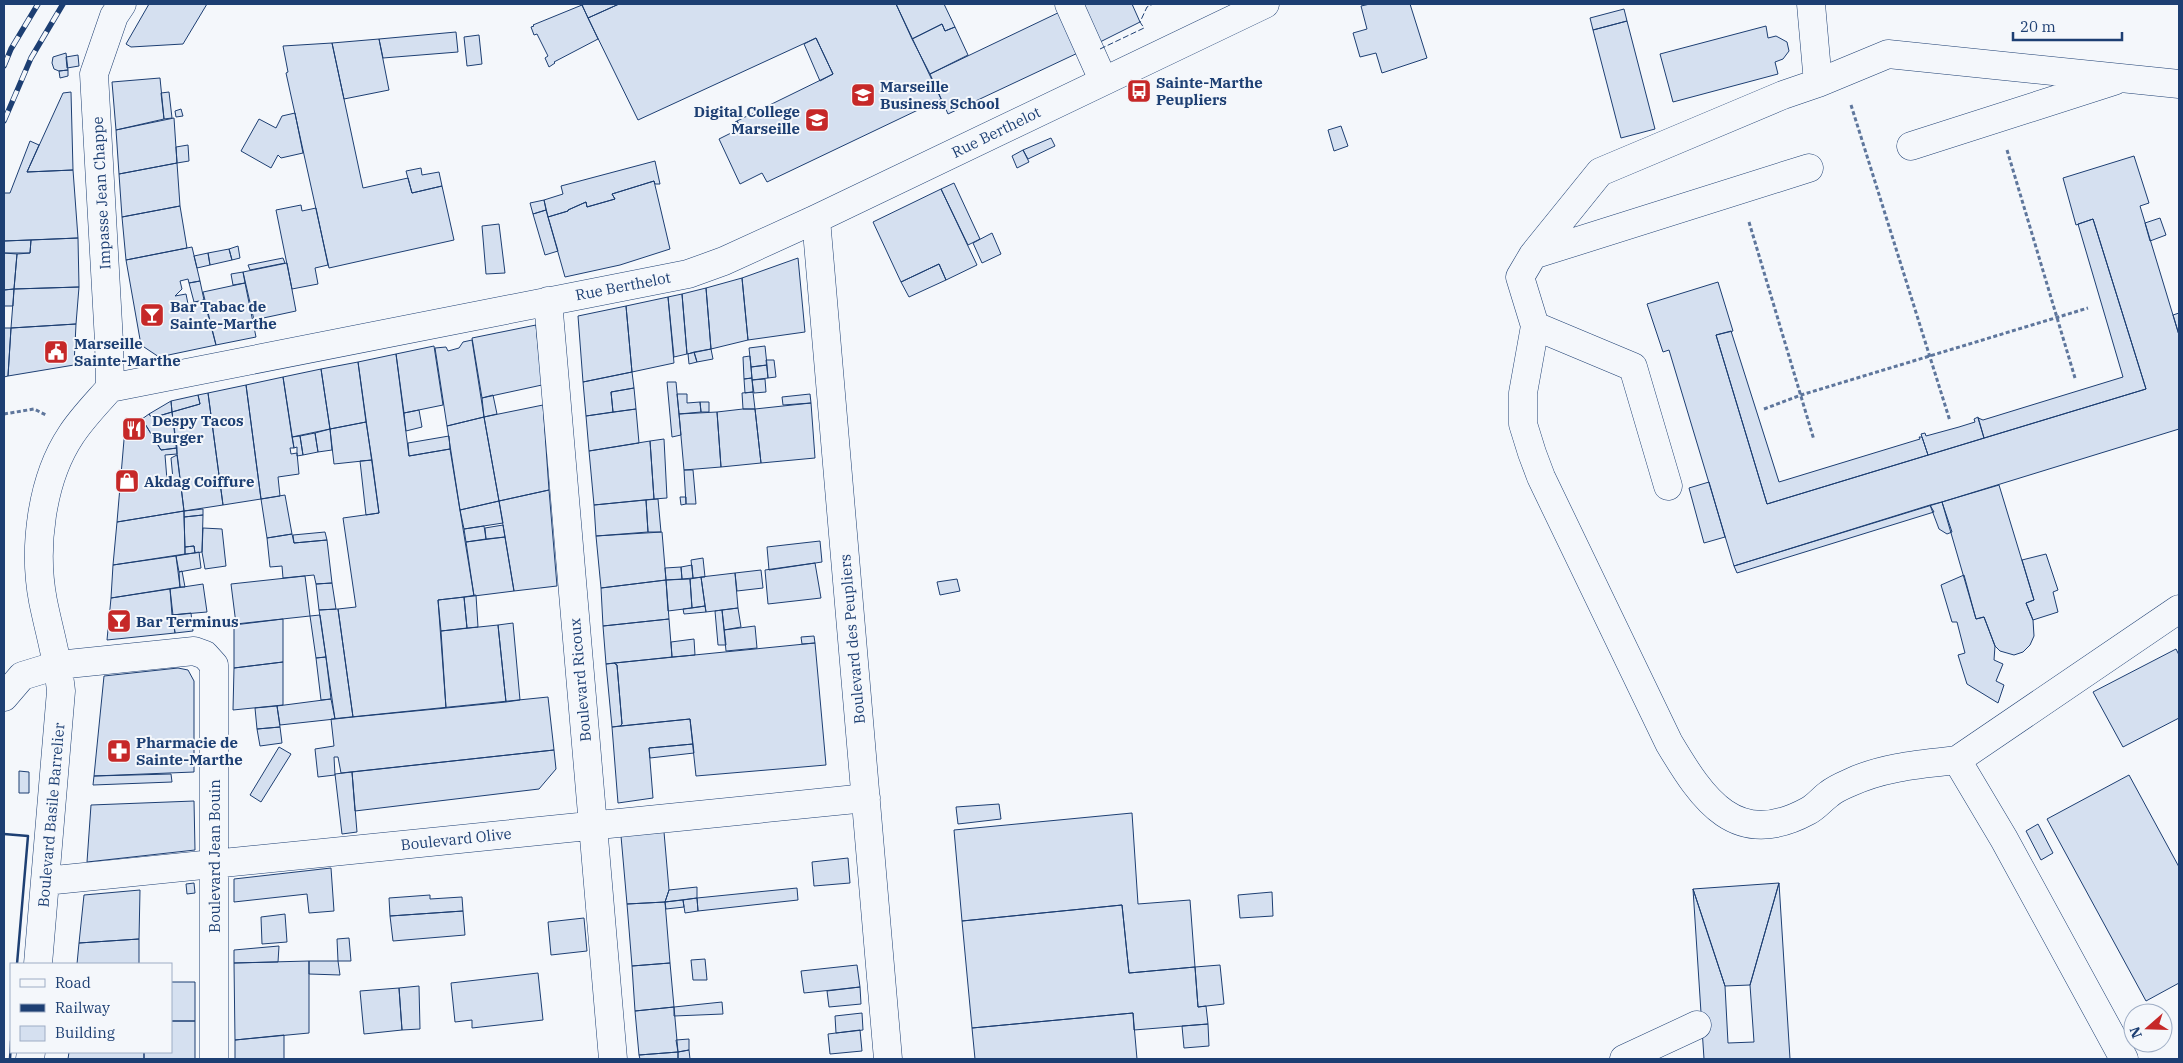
<svg xmlns="http://www.w3.org/2000/svg" width="2183" height="1063" font-family="'IBM Plex Serif',serif">
<style>
.building{fill:#d5e0f0;stroke:#1d3f73}
.lines{fill:none;stroke-linecap:round;stroke-linejoin:round}
.minor-casing{stroke:#1d3f73;stroke-width:29}
.path{stroke:#5e769c;stroke-width:3;stroke-dasharray:4 2.5;stroke-linecap:butt}
.minor{stroke:#f4f7fb;stroke-width:28}
.rail-casing{stroke:#1d3f73;stroke-width:5.5}
.rail{stroke:#f4f7fb;stroke-width:4;stroke-dasharray:11;stroke-linecap:butt}
.fence{stroke:#1d3f73;stroke-width:1;stroke-dasharray:6 2.5;stroke-linecap:butt}
.wall{stroke:#1d3f73;stroke-width:2.5}
.labels{text-anchor:middle;dominant-baseline:central;stroke-width:4;stroke-linejoin:round;paint-order:stroke}
.poi-label{font-size:15px;font-weight:bold;fill:#1d3f73;stroke:#f4f7fb;text-anchor:start}
.street-label{font-size:15px;fill:#1d3f73;stroke:#f4f7fb}
</style>
<rect width="100%" height="100%" fill="#f4f7fb"/>
<path class="building" d="M149,4H207L183,44L131,47L126,44Z
M586,4H619L588,18L582,5Z
M619,4H896L941,99L767,182L762,173L740,184L719,139L741,128L737,121L833,74L816,38L638,120L588,18Z
M896,4H944L955,27L945,31L942,24L912,39Z
M1078,4H1132L1140,22L1096,44Z
M1370,4H1410L1427,58L1382,73L1376,53L1360,57L1353,33L1367,29L1361,6Z
M582,5L598,39L554,62L555,63L549,67L545,58L548,56L537,34L534,35L531,27L534,26L533,25Z
M1624,9L1627,21L1593,30L1590,18Z
M1064,10L1082,51L948,114L930,74Z
M1627,21L1655,129L1621,138L1593,30Z
M942,24L945,31L955,27L968,55L930,74L912,39Z
M1766,26L1768,38L1776,36L1787,42L1789,51L1783,59L1775,62L1778,74L1673,102L1660,54Z
M456,32L458,52L383,58L379,39Z
M479,35L482,64L467,66L464,37Z
M816,38L833,74L820,81L804,44Z
M379,39L389,90L344,99L332,43Z
M332,43L363,188L408,178L412,193L442,186L454,240L329,268L286,73L288,72L283,46Z
M66,53L68,70L59,71L54,69L52,63L53,57Z
M78,55L79,66L67,68L66,57Z
M68,70V76L60,78L59,71Z
M160,78L164,119L116,130L112,82Z
M71,92L73,170L27,172L63,93Z
M169,92L172,118L164,119L161,93Z
M181,109L183,116L176,117L175,111Z
M295,113L303,153L281,158L278,155L271,168L241,151L259,119L276,128L282,116Z
M174,118L177,163L119,174L116,130Z
M737,121L741,128L735,131L732,124Z
M1341,126L1348,146L1334,151L1328,130Z
M1051,138L1055,146L1028,159L1023,150Z
M30,141L39,145L27,172L73,170L78,238L4,241V193H10Z
M188,145L189,161L177,163L176,147Z
M1023,150L1029,162L1017,168L1012,156Z
M2134,156L2149,203L2140,206L2179,335V429L1734,566L1669,350L1663,352L1647,304L1718,282L1733,331L1716,335L1767,504L2146,389L2093,219L2076,225L2063,178Z
M655,161L660,184H655L654,181L612,194L615,199L587,207L586,202L568,210V211L548,217L544,200L563,194L561,186Z
M177,163L180,206L122,217L119,174Z
M421,168L422,175L439,172L442,186L412,193L406,171Z
M654,181L670,249L620,265L565,277L548,217L568,211V210L586,202L587,207L615,199L612,194Z
M954,183L980,239L968,245L941,189Z
M941,189L977,265L946,280L939,264L901,282L873,222Z
M544,200L546,210L533,214L530,203Z
M301,205L302,211L316,208L328,265L315,268L318,284L292,289L276,210Z
M180,206L187,248L126,260L122,217Z
M546,210L558,251L545,255L533,214Z
M2160,218L2166,235L2150,241L2145,223Z
M2093,219L2146,389L1984,438L1978,418L1983,420L2123,377L2078,224Z
M499,224L505,273L486,274L482,226Z
M992,233L1001,254L982,263L973,243Z
M78,238L79,287L14,289L17,254L30,253L31,240Z
M31,240L30,253H4V241Z
M238,246L240,258L232,260L229,249Z
M192,247L200,281L189,283L188,279L180,281L182,289L175,296L186,294L188,304L204,300L216,345L159,357L141,345L126,260Z
M229,249L232,260L210,265L208,253Z
M4,253L17,254L14,289L4,290Z
M208,253L210,265L197,268L194,256Z
M283,258L285,263L250,270L248,265Z
M798,258L805,332L748,340L742,278Z
M287,263L296,311L254,320L243,272Z
M939,264L946,280L909,297L901,282Z
M243,272L245,283L233,285L231,274Z
M742,278L748,340L711,349L706,288Z
M200,281L204,300L194,302L189,283Z
M245,283L256,337L216,345L203,292Z
M79,287L76,324L11,328L14,289Z
M706,288L711,349L687,354L682,294Z
M14,289L13,306H4V290Z
M682,294L687,354L674,357L668,297Z
M668,297L674,363L632,372L626,306Z
M626,306L632,372L583,382L578,316Z
M2179,313V335L2173,315Z
M76,324L74,365L8,376L11,328Z
M536,325L542,385L482,398L472,338Z
M4,328H11L8,376L4,377Z
M1731,331L1779,482L1920,439L1919,437H1922L1928,455L1767,504L1716,335Z
M472,340L484,417L447,426L435,348L446,347L448,351L459,348L463,342Z
M434,346L443,405L404,413L396,354Z
M765,346L767,365L751,367L749,348Z
M711,349L713,359L697,362L694,352Z
M694,352L697,362L689,364L688,354Z
M396,354L409,456L450,449L474,596L438,600L446,708L353,717L338,609L356,607L343,518L379,513L358,362Z
M750,356L752,378L744,379L743,357Z
M766,360H774L776,377L768,378Z
M358,362L366,422L330,429L321,369Z
M767,365L768,378L752,380L751,367Z
M321,369L330,429L292,437L283,377Z
M632,372L634,388L611,392L613,412L586,416L583,382Z
M283,377L294,448H290L291,454L297,453L299,474L278,477L280,496L261,499L246,385Z
M752,378L753,392L745,393L744,379Z
M765,379L766,392L754,393L752,380Z
M667,382H676L681,435L672,437Z
M246,385L261,499L223,505L208,393Z
M634,388L636,409L613,412L611,392Z
M753,392L755,409H743L742,393Z
M208,393L223,505L184,511L172,412L200,404L198,395Z
M677,394H687V403L700,402L701,412L679,414Z
M810,394L811,403L783,405L782,397Z
M198,395L200,404L172,412L171,401Z
M493,395L497,414L484,417L482,398Z
M171,401L172,412L152,418L149,414Z
M700,402H709V412H701Z
M811,403L815,458L761,463L755,409Z
M543,405L549,490L499,501L484,417Z
M636,409L639,443L589,451L586,416Z
M743,409H755L761,463L721,467L717,412Z
M419,410L422,427L406,431L404,413Z
M172,412L177,448L161,450L142,419L149,414L152,418Z
M717,412L721,467L684,470L679,414Z
M484,417L499,501L460,510L447,426Z
M1978,417L1984,438L1928,455L1921,434L1925,433L1926,436L1959,427L1975,422L1974,419Z
M142,419L161,450L177,448V454L165,455L167,480L173,479L171,458L177,455L184,511L117,522L125,428Z
M366,422L372,460L334,464L330,429Z
M330,429L332,450L318,452L315,433Z
M315,433L318,452L303,455L300,436Z
M300,436L303,455L297,456V447L294,448L292,437Z
M449,436L450,449L409,456L408,443Z
M664,439L667,498L654,499L650,441Z
M650,441L654,499L594,505L589,451Z
M372,460L379,513L366,515L360,461Z
M684,470H693L696,504H686Z
M1709,482L1725,537L1704,543L1689,488Z
M1999,485L2034,600L2026,603L2033,620L2034,636L2030,645L2023,652L2014,655L2000,651L1995,646L1984,617L1976,619L1942,502Z
M549,490L557,586L514,591L499,501Z
M285,495L292,534L267,538L261,499Z
M680,497H686V504L681,505Z
M658,499L661,532H648L646,500Z
M646,500L648,532L596,536L594,505Z
M499,501L503,523L464,529L460,510Z
M1942,502L1952,532L1947,534L1939,529L1930,505Z
M1930,505L1934,512L1737,573L1734,566Z
M203,509V515L184,517V511Z
M184,511L185,554L113,565L117,522Z
M203,515L202,552L195,553L194,546L185,547L184,517Z
M503,525L505,537L486,539L485,528Z
M484,526L486,539L466,542L464,529Z
M203,528L222,529L226,566L205,569L202,552Z
M325,532L327,540L294,543L293,535Z
M662,532L666,580L601,588L596,536Z
M292,534L294,543L327,540L332,583L316,584L314,575L283,578L282,566L270,567L267,538Z
M505,537L514,591L474,596L466,542Z
M820,541L822,562L769,570L767,547Z
M194,546L195,553L185,554V547Z
M199,552L201,568L179,572L176,556Z
M2046,554L2058,590L2053,592L2058,612L2033,620L2026,603L2034,600L2022,560Z
M176,556L180,587L111,598L113,565Z
M703,558L705,577L693,578L691,560Z
M815,563L821,598L768,604L765,570Z
M692,565L693,578L682,579L681,567Z
M681,567L682,579L666,580L665,568Z
M761,570L763,588L737,591L735,573Z
M182,571L185,587H180L179,572Z
M735,573L738,608L706,612L701,577Z
M1964,575L1976,619L1984,617L1995,646L1994,660L2003,664L1996,681L2004,685L1998,703L1967,684L1958,655L1965,653L1957,622H1952L1941,585Z
M305,576L310,616L236,624L231,584Z
M701,577L705,606L692,608L690,579Z
M690,579L692,608L668,611L666,580Z
M957,579L960,591L940,595L937,582Z
M666,580L669,619L603,626L601,588Z
M332,583L336,609L319,610L316,584Z
M203,584L207,612L172,615L170,589Z
M170,589L175,633L107,640L111,598Z
M476,595L478,627L467,628L464,597Z
M464,597L467,628L441,631L438,600Z
M705,606L706,612L684,614L683,609Z
M738,608L741,627L724,630L722,610Z
M338,609L353,717L335,719L319,610Z
M722,610L726,645H718L715,611Z
M191,613L193,631L175,633L172,615Z
M320,615L326,657L316,658L310,616Z
M283,619V662L234,668V625Z
M669,619L672,657L606,664L603,626Z
M513,623L520,700L506,702L498,625Z
M498,625L506,702L446,708L441,631Z
M755,626L757,648L726,651L724,630Z
M814,636L815,643L802,644L801,637Z
M694,639L695,655L672,657L671,642Z
M815,643L826,765L696,776L690,719L620,726L622,724L617,665L614,663Z
M2176,649L2179,655V718L2123,747L2093,692Z
M326,657L331,699L321,700L316,658Z
M283,662V705L233,710L234,668Z
M614,663L617,665L622,724L620,726L612,727L606,664Z
M178,668L188,670L194,681V772L94,776L104,676Z
M548,697L554,750L341,773L338,757H334L335,775L318,777L315,749L334,746L331,719Z
M331,699L335,719L280,725L277,706Z
M277,706L280,727L257,729L255,708Z
M690,719L693,744L649,748L653,798L618,803L612,727Z
M280,727L282,743L260,746L257,729Z
M693,744L694,753L650,758L649,748Z
M279,747L291,754L261,802L250,795Z
M554,750L556,769L539,789L355,811L352,772Z
M19,771L29,772V793H19Z
M352,772L357,832L342,834L335,774Z
M171,774L172,782L93,785L94,776Z
M2129,775L2179,867V983L2146,1001L2047,819Z
M194,801L195,850L87,862L91,805Z
M999,804L1001,819L958,824L956,807Z
M1132,813L1138,904L1190,900L1195,967L1129,973L1122,905L962,921L954,830Z
M2038,824L2053,853L2041,860L2026,831Z
M664,832L669,890L665,902L627,904L621,836Z
M848,858L850,883L814,886L812,862Z
M331,868L334,911L309,913L307,894L234,902V879Z
M194,883L195,893L187,894L186,884Z
M1779,883L1750,985L1725,986L1693,889Z
M1779,883L1790,1059H1704L1693,889L1725,986L1728,1043L1754,1042L1750,985Z
M697,887V898L665,902L669,890Z
M797,888L798,900L698,911L697,898Z
M140,890L139,939L79,943L84,895Z
M1272,892L1273,916L1240,918L1238,895Z
M430,895V899L462,897L463,911L390,916L389,898Z
M697,898L698,911L685,913L683,900Z
M683,900L684,907L666,909L665,902Z
M665,902L670,963L632,966L627,904Z
M1122,905L1129,973L1195,967L1198,1007L1206,1006L1208,1024L1134,1030L1133,1013L972,1028L962,921Z
M463,911L465,935L393,941L390,916Z
M285,914L287,942L262,944L261,917Z
M584,918L587,951L551,955L548,922Z
M349,938L351,961H338L337,939Z
M139,939V964H77L79,943Z
M279,946L278,962L234,963V950Z
M705,959L707,980H693L691,960Z
M309,961H338L340,975L309,974Z
M309,961V1033L235,1040L234,963Z
M670,963L674,1007L635,1011L632,966Z
M857,965L860,987L804,993L801,971Z
M1220,965L1224,1004L1198,1007L1195,967Z
M538,973L543,1020L472,1028V1020L455,1022L451,983Z
M171,982H195V1021H171Z
M419,986L420,1029L402,1030L399,988Z
M860,987L861,1004L829,1007L827,991Z
M399,988L402,1030L364,1034L360,991Z
M722,1002L723,1014L674,1016V1007Z
M674,1007L678,1052L639,1055L635,1011Z
M862,1013L863,1030L836,1033L835,1016Z
M1133,1013L1137,1059H975L972,1028Z
M171,1021H195V1059H144V1052H171Z
M1208,1024L1209,1046L1184,1048L1182,1026Z
M860,1030L862,1051L830,1054L828,1034Z
M284,1035V1059H235V1040Z
M689,1039V1050L678,1052L676,1040Z
M689,1050L690,1059H678V1052Z
M69,1052H144V1059H68Z
M678,1052V1059H640L639,1055Z"/>
<g class="lines">
<defs>
<path id="minor" d="M1069,4L1103,80
M1818,83L1888,54L2179,84
M1911,146L2114,81
M816,219L888,1059
M1533,255L1809,168
M548,301L613,1059
M1535,326L1523,393V424L1532,453L1541,477L1669,743C1703,800 1736,850 1808,811C1816,807 1822,799 1829,794C1835,789 1842,786 1849,783C1882,767 1921,764 1957,760
M110,388L688,274L724,261L816,219L1265,4
M110,388L109,342L94,74L114,16L122,4
M1668,486L1633,367L1535,326L1520,277L1533,255L1600,172L1783,95L1818,83L1811,4
M4,697L22,676L58,665L194,651L205,655L214,665V1059
M45,881L866,798
M38,964L61,691C58,660 49,631 43,601C33,549 41,480 71,435C82,418 97,403 110,388
M30,1059L31,1052
M1624,1059L1697,1025
M2124,1059L2004,839L1957,760L2179,609"/>
</defs>
<use href="#minor" class="minor-casing"/>
<path class="path" d="M1851,105L1950,421
M2007,150L2075,378
M1749,222L1814,440
M1764,409L1801,395L2088,308
M4,414L34,409L46,415"/>
<use href="#minor" class="minor"/>
<defs>
<path id="rail" d="M4,66L11,49L38,4
M4,121L31,58L63,4"/>
</defs>
<use href="#rail" class="rail-casing"/>
<use href="#rail" class="rail"/>
<path class="fence" d="M1100,49L1144,28L1140,22L1147,7L1153,4"/>
<path class="wall" d="M4,834L28,836L17,964
M10,1059L11,1041"/>
</g>
<defs>
<symbol id="bus-square" viewBox="-11 -11 22 22"><rect x="-9" y="-9" width="18" height="18" rx="4" fill="#c62828" stroke="#f4f7fb"/><path d="M-5-6H5V4H4V6H2V4H-2V6H-4V4H-5ZM-3.5-4V0h7V-4ZM-3.5 1.2v1.5H-2V1.2ZM2 1.2v1.5H3.5V1.2Z" fill="#fff"/></symbol>
<symbol id="university-square" viewBox="-11 -11 22 22"><rect x="-9" y="-9" width="18" height="18" rx="4" fill="#c62828" stroke="#f4f7fb"/><path d="M0-5L7-2L0 1L-7-2ZM-4 1L0 2.5L4 1V4Q0 6-4 4Z" fill="#fff"/></symbol>
<symbol id="bar-square" viewBox="-11 -11 22 22"><rect x="-9" y="-9" width="18" height="18" rx="4" fill="#c62828" stroke="#f4f7fb"/><path d="M-6-5H6L.8 .8V4.5H3.5V6h-7V4.5H-.8V.8Z" fill="#fff"/></symbol>
<symbol id="civic-square" viewBox="-11 -11 22 22"><rect x="-9" y="-9" width="18" height="18" rx="4" fill="#c62828" stroke="#f4f7fb"/><path d="M-.6-6.5H3V-4.5H.6V-3L4-1V1h2V6H-6V1h2V-1L-.6-3ZM-1.2 2.5V6h2.4V2.5Z" fill="#fff"/></symbol>
<symbol id="restaurant-square" viewBox="-11 -11 22 22"><rect x="-9" y="-9" width="18" height="18" rx="4" fill="#c62828" stroke="#f4f7fb"/><path d="M-5-6h1v4h1v-4h1v4h1v-4h1v5L-1.5 .5V6h-2V.5L-5-1ZM5-6V6H3V1.5H1.5Q1.5-4 5-6Z" fill="#fff"/></symbol>
<symbol id="shop-square" viewBox="-11 -11 22 22"><rect x="-9" y="-9" width="18" height="18" rx="4" fill="#c62828" stroke="#f4f7fb"/><path d="M-5-2.5h2.3a2.7 3.5 0 0 1 5.4 0H5L5.5 6h-11ZM-1.5-2.5h3a1.5 2.3 0 0 0-3 0Z" fill="#fff"/></symbol>
<symbol id="pharmacy-square" viewBox="-11 -11 22 22"><rect x="-9" y="-9" width="18" height="18" rx="4" fill="#c62828" stroke="#f4f7fb"/><path d="M-2-6h4v4h4v4h-4v4h-4v-4h-4v-4h4Z" fill="#fff"/></symbol>
</defs>
<g fill-rule="evenodd">
<use href="#bus-square" x="1125" y="77" width="28" height="28"/>
<use href="#university-square" x="849" y="81" width="28" height="28"/>
<use href="#university-square" x="803" y="106" width="28" height="28"/>
<use href="#bar-square" x="138" y="301" width="28" height="28"/>
<use href="#civic-square" x="42" y="338" width="28" height="28"/>
<use href="#restaurant-square" x="120" y="415" width="28" height="28"/>
<use href="#shop-square" x="113" y="467" width="28" height="28"/>
<use href="#bar-square" x="105" y="607" width="28" height="28"/>
<use href="#pharmacy-square" x="105" y="737" width="28" height="28"/>
</g>
<g class="labels">
<g class="poi-label">
<text x="1156" y="82">Sainte-Marthe<tspan x="1156" dy="17">Peupliers</tspan></text>
<text x="880" y="86">Marseille<tspan x="880" dy="17">Business School</tspan></text>
<text x="800" y="111" text-anchor="end">Digital College<tspan x="800" dy="17">Marseille</tspan></text>
<text x="170" y="306">Bar Tabac de<tspan x="170" dy="17">Sainte-Marthe</tspan></text>
<text x="74" y="343">Marseille<tspan x="74" dy="17">Sainte-Marthe</tspan></text>
<text x="152" y="420">Despy Tacos<tspan x="152" dy="17">Burger</tspan></text>
<text x="144" y="481">Akdag Coiffure</text>
<text x="136" y="621">Bar Terminus</text>
<text x="136" y="742">Pharmacie de<tspan x="136" dy="17">Sainte-Marthe</tspan></text>
</g>
<g class="street-label">
<text transform="translate(996 132) rotate(-26)">Rue Berthelot</text>
<text transform="translate(101 193) rotate(-93)">Impasse Jean Chappe</text>
<text transform="translate(623 286) rotate(-11)">Rue Berthelot</text>
<text transform="translate(852 639) rotate(-95)">Boulevard des Peupliers</text>
<text transform="translate(580 680) rotate(-95)">Boulevard Ricoux</text>
<text transform="translate(51 815) rotate(-85)">Boulevard Basile Barrelier</text>
<text transform="translate(456 839) rotate(-6)">Boulevard Olive</text>
<text transform="translate(214 856) rotate(-90)">Boulevard Jean Bouin</text>
</g>
</g>
<rect width="2183" height="1063" fill="none" stroke="#1d3f73" stroke-width="10"/>
<rect x="10" y="963" width="162" height="90" fill="#f4f7fb" stroke="#9eadc5"/>
<rect x="20" y="979" width="25" height="8" fill="#f4f7fb" stroke="#9eadc5"/>
<text x="55" y="988" font-size="15" fill="#1d3f73">Road</text>
<rect x="20" y="1004" width="25" height="8" fill="#1d3f73" stroke="#9eadc5"/>
<text x="55" y="1013" font-size="15" fill="#1d3f73">Railway</text>
<rect x="20" y="1026" width="25" height="15" fill="#d5e0f0" stroke="#9eadc5"/>
<text x="55" y="1038" font-size="15" fill="#1d3f73">Building</text>
<g transform="translate(2148 1028) rotate(250)"><circle r="24" fill="#f4f7fb" stroke="#9eadc5"/>
<path d="M0-4L9 19L0 12L-9 19Z" fill="#c62828"/>
<text y="-8" font-size="14" font-weight="bold" text-anchor="middle" fill="#1d3f73">N</text>
</g>
<path d="M2013 32v8h109v-8" fill="none" stroke="#1d3f73" stroke-width="2.5"/>
<text x="2020" y="32" font-size="15" fill="#1d3f73" stroke="#f4f7fb" stroke-width="4" paint-order="stroke">20 m</text>
</svg>
